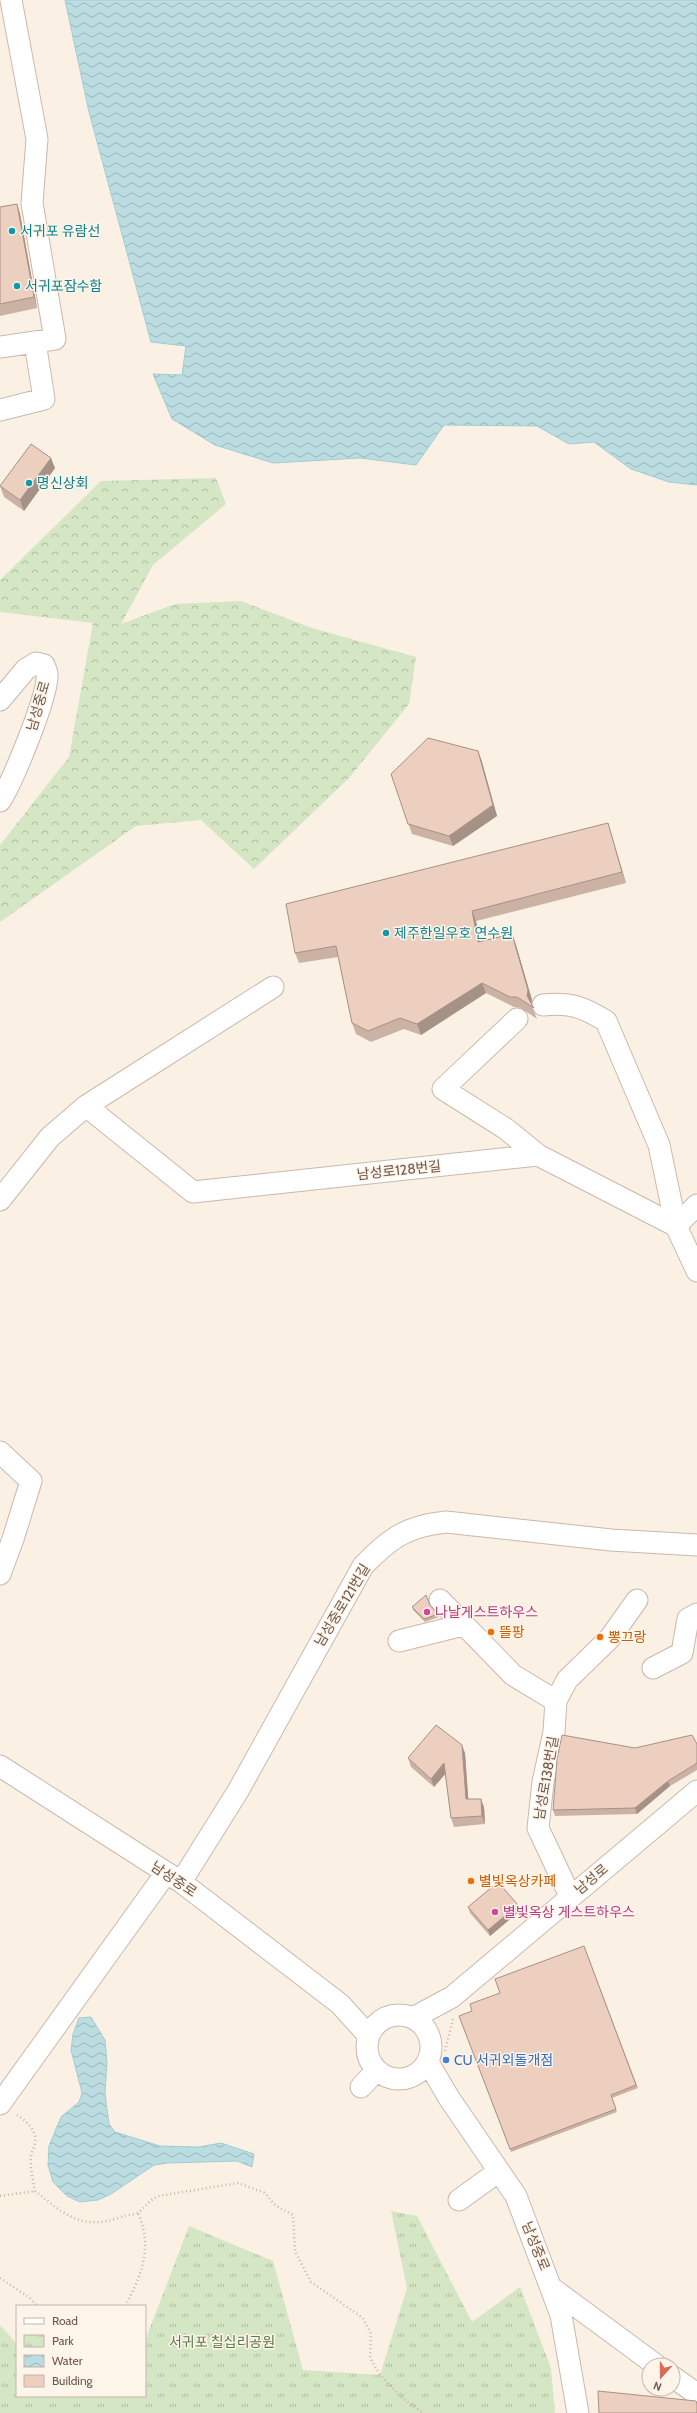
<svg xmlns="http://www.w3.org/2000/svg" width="697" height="2413" font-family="Cabin,'Noto Sans KR',sans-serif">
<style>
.forest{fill:url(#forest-crowns)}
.park{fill:url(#park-tufts)}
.water{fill:url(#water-waves);stroke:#a2cdd2}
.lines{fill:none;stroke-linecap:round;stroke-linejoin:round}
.minor-casing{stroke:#cab8ac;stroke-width:23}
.path{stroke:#d1b2a2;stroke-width:2.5;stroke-dasharray:1 3;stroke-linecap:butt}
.minor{stroke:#fff;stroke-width:21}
.wall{fill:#ccb2a4}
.shaded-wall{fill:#a69186}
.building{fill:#edcfbf;stroke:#a69186}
.culture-dot{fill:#0f9aa8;stroke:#fdf5ea;stroke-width:1.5}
.hotel-dot{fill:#d1479c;stroke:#fdf5ea;stroke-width:1.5}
.food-dot{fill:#e8710a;stroke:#fdf5ea;stroke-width:1.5}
.shop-dot{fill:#3f7fe0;stroke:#fdf5ea;stroke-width:1.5}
.labels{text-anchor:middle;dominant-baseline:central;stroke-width:3;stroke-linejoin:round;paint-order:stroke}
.culture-label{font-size:14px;fill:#0d838f;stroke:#fdf5ea;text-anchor:start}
.street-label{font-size:14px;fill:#70574c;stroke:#fdf5ea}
.hotel-label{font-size:14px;fill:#b23c85;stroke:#fdf5ea;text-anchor:start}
.food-label{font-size:14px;fill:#c56008;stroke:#fdf5ea;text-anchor:start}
.shop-label{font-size:14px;fill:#366cbe;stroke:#fdf5ea;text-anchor:start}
.park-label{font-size:14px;fill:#597a49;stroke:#fdf5ea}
</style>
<defs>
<pattern id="forest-crowns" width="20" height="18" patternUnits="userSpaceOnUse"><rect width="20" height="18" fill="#d4e6c4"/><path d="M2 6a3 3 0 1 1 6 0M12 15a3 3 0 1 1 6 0" fill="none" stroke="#b0bda1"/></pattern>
<pattern id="park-tufts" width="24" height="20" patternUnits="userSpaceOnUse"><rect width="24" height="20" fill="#d4e6c4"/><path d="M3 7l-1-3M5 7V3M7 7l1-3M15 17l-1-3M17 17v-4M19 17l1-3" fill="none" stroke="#b0bda1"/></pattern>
<pattern id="water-waves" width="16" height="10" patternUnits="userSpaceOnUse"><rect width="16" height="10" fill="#bbdde1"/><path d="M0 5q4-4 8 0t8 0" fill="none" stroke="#9cb6b9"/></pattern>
</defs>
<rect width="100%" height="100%" fill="#faf1e4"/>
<path class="forest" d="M216,478L226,504L153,565L121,624L175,604L241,601L312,628L416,657L409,704L349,778L254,869L201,820L136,826L0,922V845L69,757L93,623L0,612V580L101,481Z"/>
<path class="park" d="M391,2211L417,2216L472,2322L520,2287L551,2368L555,2413H0V2325L17,2344V2396H145V2341L189,2226L273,2261L303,2370L380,2375L407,2288Z"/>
<path class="water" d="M65,0H697V485L669,482L631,469L594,442L569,444L537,426L444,425L416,465L360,458L273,463L215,445L172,419L153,374L182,375L186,346L151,342L89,112Z
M91,2017L105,2040L107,2062L105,2094L109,2124L115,2132L160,2146L199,2147L221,2143L254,2154L252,2167L237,2161L168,2163L154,2165L111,2194L98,2200L80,2202L67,2196L53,2182L48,2165L49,2146L61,2117L79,2102L82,2093L71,2050L73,2034L79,2018Z"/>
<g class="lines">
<defs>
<path id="minor" d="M0,347L55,339L32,203L37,139L11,0
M0,410L44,399L35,342
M0,700L26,669L36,663L44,665C45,668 47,671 47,674C49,694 12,783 0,801
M543,1005C570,1002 583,1007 606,1021L659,1145L676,1226L697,1271
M517,1019L443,1089L506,1129L538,1155
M86,1106L273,987
M0,1200L50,1137L86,1106L193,1192L538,1155L676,1226
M676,1226L697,1205
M0,1452L31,1481L13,1539L0,1574
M440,1600L513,1675L556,1701
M399,1641L463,1625
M653,1668L682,1653L688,1619L697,1614
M0,1766L181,1882L340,2004L368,2035
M181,1882L238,1791L363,1566C390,1538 407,1526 446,1522L611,1540L697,1545
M570,1896L538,1828L543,1782L554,1732L556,1701L567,1680L610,1638L637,1600
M367 2047a32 32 0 1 1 64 0a32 32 0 1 1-64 0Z
M413,2018L452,1997L697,1791
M428,2062L449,2098L516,2196L561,2315L578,2413
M361,2087L376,2071
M0,2104L166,1873
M459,2200L499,2171
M553,2289L656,2365
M673,2377L697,2394"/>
</defs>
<use href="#minor" class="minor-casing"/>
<path class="path" d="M445,2051L453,2019
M392,2082L418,2084
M17,2115C26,2121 37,2130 35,2142C35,2147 31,2152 31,2157C30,2169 33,2180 35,2191C65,2215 82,2231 121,2217C126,2215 135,2215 139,2212C146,2206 150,2200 158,2196L238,2183L265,2193L275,2205L293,2215L295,2251L311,2282L363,2318L371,2334L370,2358L380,2375L401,2397L423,2413
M0,2196L35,2191
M0,2278L30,2298L37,2306
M125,2306C142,2275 153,2247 138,2213"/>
<use href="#minor" class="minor"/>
</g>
<path class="wall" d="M17,204L20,214L37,308L0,316V207Z
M55,468L24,511L4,497L0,486Z
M478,751L482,762L497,816L453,846L412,834L391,774Z
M608,823L626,883L476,921L480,942L512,934L516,945L532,1000L531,1004L537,1019L521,1008L514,1007L486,993L421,1035L404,1029L371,1042L356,1034L352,1023L338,957L299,963L295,953Z
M430,1605L438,1614L439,1617L425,1622L413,1610L412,1607Z
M697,1744V1770L670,1786L637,1814L555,1816L553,1810L635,1748Z
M465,1753L468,1799L484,1807L485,1824L454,1827L451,1818L445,1774L434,1787L411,1767L408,1758Z
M468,1907L520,1911L490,1936L470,1913Z
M584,1946L638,2088L612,2098L617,2112L511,2152L459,2016L472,2011Z"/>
<path class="shaded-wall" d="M17,204L20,214L37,308L34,297Z
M51,458L55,468L24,511L20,500Z
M478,751L482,762L497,816L453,846L449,836Z
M608,823L611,834L626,883L622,872Z
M472,911L476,921L482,953L478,942Z
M512,934L516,945L532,1000L531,1006L527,996Z
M482,983L486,993L421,1035L417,1024Z
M462,1745L465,1753L469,1808L466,1799Z
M444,1763L447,1772L434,1787L431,1779Z
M668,1781L670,1786L637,1814L635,1808Z
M481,1799L484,1807L485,1824L482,1816Z
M518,1905L520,1911L490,1936L488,1930Z"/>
<path class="building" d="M17,204L34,297L0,304V207Z
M31,444L51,458L20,500L0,486Z
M428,738L478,751L493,805L449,836L408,824L391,774Z
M608,823L622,872L472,911L478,942L512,934L528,990L527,996L534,1008L517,997H510L482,983L417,1024L400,1018L368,1031L352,1023L336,946L295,953L286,904Z
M426,1595L430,1605L438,1614L424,1619L412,1607Z
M436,1725L462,1745L466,1799H481L482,1816L451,1818L444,1763L431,1779L408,1758Z
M562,1735L635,1748L692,1735L697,1744V1763L668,1781L635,1808L553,1810L557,1759Z
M498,1882L518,1905L488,1930L468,1907Z
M584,1946L636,2085L611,2095L616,2109L510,2149L459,2016L472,2011L470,2004L500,1993L495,1979Z
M598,2391L696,2401L697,2404V2413H599Z"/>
<g class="culture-dot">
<circle cx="12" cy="231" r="4"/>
<circle cx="17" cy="286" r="4"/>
<circle cx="29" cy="483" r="4"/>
<circle cx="386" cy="933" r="4"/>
</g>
<g class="hotel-dot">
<circle cx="427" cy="1612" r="4"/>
<circle cx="495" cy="1912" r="4"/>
</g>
<g class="food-dot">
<circle cx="491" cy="1632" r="4"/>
<circle cx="600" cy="1637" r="4"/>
<circle cx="471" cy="1881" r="4"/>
</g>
<circle class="shop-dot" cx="446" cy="2060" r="4"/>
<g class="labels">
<g class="culture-label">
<text x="20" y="231">서귀포 유람선</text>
<text x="25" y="286">서귀포잠수함</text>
<text x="37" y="483">명신상회</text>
<text x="394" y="933">제주한일우호 연수원</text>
</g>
<g class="street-label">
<text transform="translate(38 706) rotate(-74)">남성중로</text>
<text transform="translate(399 1170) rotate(-6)">남성로128번길</text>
<text transform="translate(342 1605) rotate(-59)">남성중로121번길</text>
<text transform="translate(546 1778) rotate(-80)">남성로138번길</text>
<text transform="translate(174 1879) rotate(34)">남성중로</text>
<text transform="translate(591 1879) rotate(-40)">남성로</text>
<text transform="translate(536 2246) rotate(68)">남성중로</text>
</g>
<g class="hotel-label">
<text x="435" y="1612">나날게스트하우스</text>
<text x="503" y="1912">별빛옥상 게스트하우스</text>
</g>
<g class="food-label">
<text x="499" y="1632">뜰팡</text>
<text x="608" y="1637">뽕끄랑</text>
<text x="479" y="1881">별빛옥상카페</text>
</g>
<g class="shop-label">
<text x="454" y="2060">CU 서귀외돌개점</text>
</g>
<g class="park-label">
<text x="222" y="2342">서귀포 칠십리공원</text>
</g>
</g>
<rect x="16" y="2305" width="130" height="92" fill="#fdf5ea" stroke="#c5b6ab"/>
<rect x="24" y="2318" width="20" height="6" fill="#ffffff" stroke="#c5b6ab"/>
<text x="52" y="2325" font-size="12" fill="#70574c">Road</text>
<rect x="24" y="2335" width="20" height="12" fill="url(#park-tufts)" stroke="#c5b6ab"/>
<text x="52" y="2345" font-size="12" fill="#70574c">Park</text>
<rect x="24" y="2355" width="20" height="12" fill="url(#water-waves)" stroke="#c5b6ab"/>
<text x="52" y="2365" font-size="12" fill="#70574c">Water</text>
<rect x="24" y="2375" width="20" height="12" fill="#edcfbf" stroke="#c5b6ab"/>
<text x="52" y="2385" font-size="12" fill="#70574c">Building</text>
<g transform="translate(661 2377) rotate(201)"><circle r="19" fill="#fdf5ea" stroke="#c5b6ab"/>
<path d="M0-3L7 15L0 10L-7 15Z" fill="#d86c55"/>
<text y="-6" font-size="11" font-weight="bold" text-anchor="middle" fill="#70574c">N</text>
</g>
</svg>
